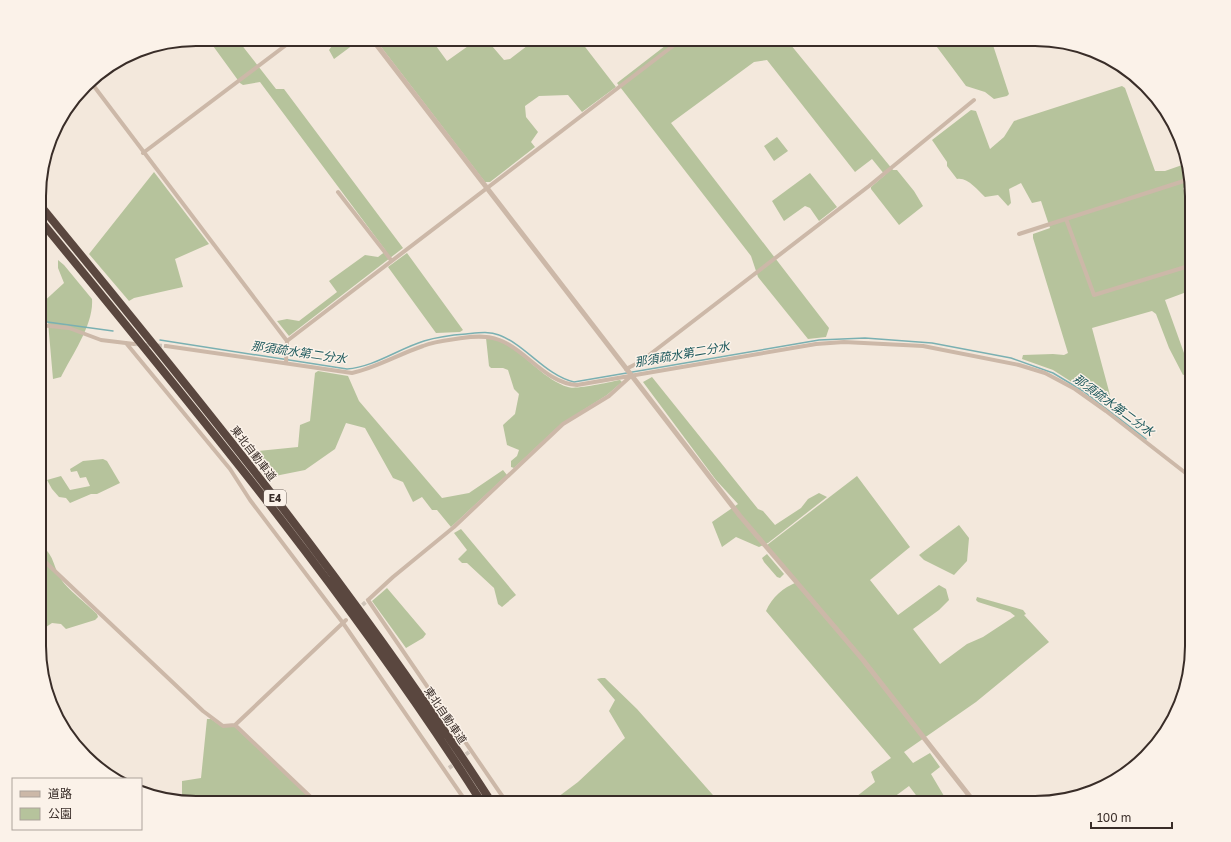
<svg xmlns="http://www.w3.org/2000/svg" width="1231" height="842" font-family="'Golos Text','Noto Sans JP',sans-serif">
<style>
.green{fill:#b6c39c}
.lines{fill:none;stroke-linecap:round;stroke-linejoin:round}
.stream{stroke:#7ab0b2;stroke-width:1.5}
.minor-tunnel{stroke:#cec3b8;stroke-width:4;stroke-dasharray:4 2;stroke-linecap:butt}
.minor{stroke:#ccb8a8;stroke-width:4}
.tertiary{stroke:#ccb8a8;stroke-width:5}
.motorway{stroke:#5a473f;stroke-width:8}
.labels{text-anchor:middle;dominant-baseline:central;stroke-width:3;stroke-linejoin:round;paint-order:stroke}
.shield{fill:#fbf2e9;stroke:#736862;stroke-width:1}
.shield-label{font-size:10px;font-weight:bold;fill:#392d28}
.street-label{font-size:11px;fill:#392d28;stroke:#fbf2e9}
.water-label{font-size:12px;font-style:italic;fill:#1c585c;stroke:#fbf2e9}
.rim{fill:none;stroke:#392d28;stroke-width:2}
</style>
<rect width="100%" height="100%" fill="#f3e8dc"/>
<path class="green" d="M208,39H237L276,89H284L403,248L289,336L277,321L287,319L299,321L337,292L329,281L365,255L378,257L386,251L260,82L243,85L240,83Z
M337,39H361L334,59L329,50Z
M375,39H431L447,61L478,39H486L504,60L510,59L536,39H579L616,87L582,112L568,95L539,96L525,106L526,117L538,132L531,142L535,147L490,182H485Z
M674,39H786L893,170H897L914,191L923,206L899,225L871,189V187L885,175L872,159L855,172L767,60L754,62L671,123L829,328L826,337L808,339L758,277L751,256L617,83Z
M931,39H991L1009,94L1007,96L994,99L985,92L966,86Z
M1122,86L1125,88L1155,171H1165L1185,164L1191,185L1183,188L1192,212V290L1165,300L1184,353L1192,352V372L1183,375L1169,348L1156,314L1152,311L1092,328L1110,395L1109,400L1103,402L1053,370L1022,359L1023,355L1053,354L1064,355L1068,353L1033,238V234L1050,228L1041,201L1032,203L1021,183L1009,189L1011,203L1008,206L998,195L985,197C977,190 968,177 957,179L947,166V162L932,140L971,110L976,111L990,149L1004,137L1014,121Z
M777,137L788,151L774,161L764,146Z
M154,172L209,244L175,259L183,287L134,298L129,301L89,254Z
M810,173L837,207L819,221L810,208L805,206L784,221L772,201Z
M407,253L463,330L460,332L436,333L388,267Z
M58,260L64,265L92,299C94,324 72,355 61,377L53,379L48,322L40,319V305L64,283L58,268Z
M486,338C517,340 538,378 568,387C575,390 610,382 620,380L622,382L607,395L561,424L514,468L511,467V461L517,456L519,450L507,445L503,425L515,414L519,394L514,389L508,370L503,368H491L489,366Z
M318,371L348,376L359,401L442,498L469,493L503,470L507,475L451,527L437,510H432L422,497L413,502L403,482L393,478L365,428L346,423L335,449L305,470L275,476L260,460L258,451L298,447L300,425L310,421L315,373Z
M652,377L758,509L763,511L775,525L801,508L808,499L819,493L827,497L768,543L759,547L736,537L722,547L712,522L738,504L716,480L643,382Z
M103,459L107,461L120,483L97,494H91L70,503L66,498L59,497L52,489L47,480L61,476L70,490L90,486L86,477L80,478L77,471L71,472L70,469L83,461Z
M857,476L910,547L870,580L898,615L939,585L946,589L949,600L939,610L913,629L940,664L967,644L983,637L1015,616L1010,612L978,602L976,600L977,597L1023,610L1026,614L1024,615L1049,642L976,702L904,752L913,763L930,753L940,767L931,774L944,796L959,803H922L909,786L886,803H853L852,800L875,782L871,772L891,758L766,611C772,597 783,588 797,582L767,545Z
M959,525L969,538L967,561L954,575L924,560L919,555Z
M461,529L516,595L502,607L498,604L494,588L467,563H462L458,559L467,550L454,533Z
M40,544C55,556 52,564 61,579C66,588 88,605 97,614L98,617L95,620L66,629L61,624L52,623L40,631Z
M767,554L784,574L780,578L777,577L764,562L762,558Z
M387,588L426,634L423,638L406,648L372,601Z
M601,678H605L637,709L720,803H550L578,782L625,738L609,711L615,700L597,679Z
M207,719H211L218,724L234,726L316,803L182,802V781L201,778Z"/>
<g class="lines">
<path class="stream" d="M40,321L113,331
M160,340L347,369C374,367 398,349 424,341C437,337 452,335 466,334C477,333 489,331 499,335C526,345 545,375 574,382L819,340L865,338L932,343L1011,358L1053,373L1083,391L1146,439
M1185,470L1192,474"/>
<path class="minor-tunnel" d="M134,344L166,346
M358,609L368,600
M461,758L469,752
M449,768L456,763"/>
<path class="minor" d="M90,81L287,341L286,363
M143,153L294,39
M338,192L391,260
M1066,219L1094,295L1192,265
M1019,234L1190,179
M40,325L69,328L101,340L134,344
M287,341L682,39
M126,343L230,469L250,500L343,623L467,803
M166,346L352,373C376,368 399,354 423,346C435,341 449,340 462,338C476,336 491,335 504,342C529,354 547,383 577,385L816,344L844,342L923,346L1019,365L1045,373L1075,389L1106,411L1192,478
M626,369L640,362L869,186L974,100
M40,557L203,711L223,726L235,725L346,620
M235,725L317,803
M507,803L368,600L393,577L454,527L563,424L609,396L631,376
M618,803L625,797L631,803"/>
<path class="tertiary" d="M372,39L740,516L863,660L975,803"/>
<path class="motorway" d="M40,205C199,399 357,593 492,803
M40,220C194,408 351,597 482,803"/>
</g>
<g class="labels">
<rect class="shield" x="264" y="490" width="22" height="16" rx="3"/>
<g class="shield-label">
<text x="275" y="498">E4</text>
</g>
<g class="street-label">
<text transform="translate(254 453) rotate(52)">東北自動車道</text>
<text transform="translate(446 715) rotate(56)">東北自動車道</text>
</g>
<g class="water-label">
<text transform="translate(299 352) rotate(8)">那須疏水第二分水</text>
<text transform="translate(682 354) rotate(-10)">那須疏水第二分水</text>
<text transform="translate(1114 405) rotate(36)">那須疏水第二分水</text>
</g>
</g>
<path d="M0 0H1231V842H0ZM196 46H1035A150 150 0 0 1 1185 196V646A150 150 0 0 1 1035 796H196A150 150 0 0 1 46 646V196A150 150 0 0 1 196 46Z" fill="#fbf2e9" fill-rule="evenodd"/>
<path class="rim" d="M196 46H1035A150 150 0 0 1 1185 196V646A150 150 0 0 1 1035 796H196A150 150 0 0 1 46 646V196A150 150 0 0 1 196 46Z"/>
<rect x="12" y="778" width="130" height="52" fill="#fbf2e9" stroke="#ada39c"/>
<rect x="20" y="791" width="20" height="6" fill="#ccb8a8" stroke="#ada39c"/>
<text x="48" y="798" font-size="12" fill="#392d28">道路</text>
<rect x="20" y="808" width="20" height="12" fill="#b6c39c" stroke="#ada39c"/>
<text x="48" y="818" font-size="12" fill="#392d28">公園</text>
<path d="M1091 822v6h81v-6" fill="none" stroke="#392d28" stroke-width="2"/>
<text x="1097" y="822" font-size="12" fill="#392d28" stroke="#fbf2e9" stroke-width="3" paint-order="stroke">100 m</text>
</svg>
